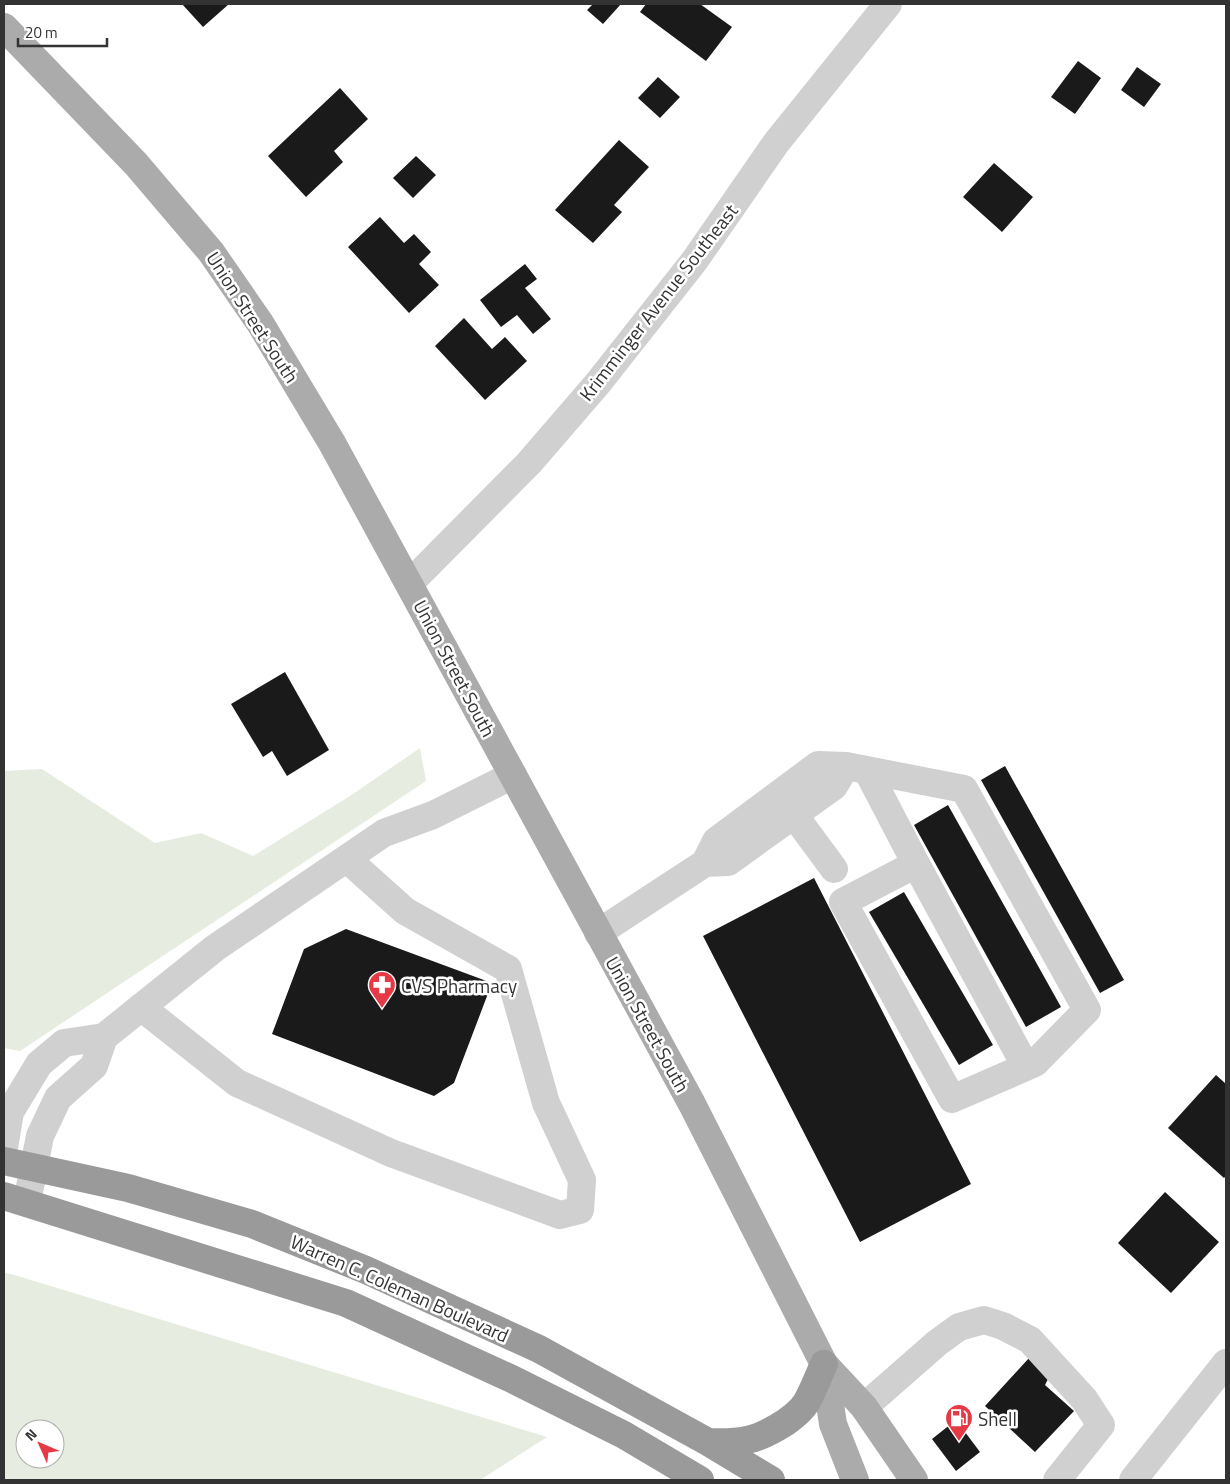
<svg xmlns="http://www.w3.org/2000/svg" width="1230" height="1484" font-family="'Titillium Web',sans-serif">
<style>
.green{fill:#e6ecdf;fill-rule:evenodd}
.building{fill:#1a1a1a}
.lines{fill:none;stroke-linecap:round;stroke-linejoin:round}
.minor{stroke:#d0d0d0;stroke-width:28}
.major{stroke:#ababab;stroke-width:28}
.highway{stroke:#9a9a9a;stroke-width:28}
.labels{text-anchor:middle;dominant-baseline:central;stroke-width:5;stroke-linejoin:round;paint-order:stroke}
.street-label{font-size:19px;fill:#333;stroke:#fff}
.poi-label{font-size:19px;fill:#333;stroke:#fff;text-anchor:start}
</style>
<rect width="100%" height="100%" fill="#fff"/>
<path class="green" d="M420,748L426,781L20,1051L4,1048V771L42,769L155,843L201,833L253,856L350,796Z
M4,1273L11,1274L547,1437L480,1480H4ZM25,1429H55V1459H25Z"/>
<path class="building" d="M182,4H229L203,27Z
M593,4H621L603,24L587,10Z
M646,4H700L732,27L706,61L640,12Z
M1078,61L1101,78L1075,114L1051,97Z
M1137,67L1161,84L1144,107L1121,90Z
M658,77L680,97L660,118L638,98Z
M340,88L368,119L334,151L343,162L306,197L268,156Z
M619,140L649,167L614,205L622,212L593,243L555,210Z
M416,156L436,175L413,198L393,178Z
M994,163L1033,197L1002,232L963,197Z
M380,217L404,243L414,234L431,252L419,264L439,285L409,313L348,247Z
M525,264L537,279L525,288L551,319L533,334L517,315L501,327L480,300Z
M464,318L492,349L505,337L527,361L485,400L435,346Z
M285,672L329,750L287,776L272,751L263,757L231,704Z
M1005,766L1124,980L1100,993L981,780Z
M948,805L1061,1007L1026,1027L914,825Z
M814,878L971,1184L860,1242L703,936Z
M904,892L993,1045L959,1065L869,912Z
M346,929L492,983L454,1083L434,1096L272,1034L304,949Z
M1216,1075L1226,1084V1176L1224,1178L1168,1128Z
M1165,1192L1219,1242L1171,1293L1118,1243Z
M1029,1358L1049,1377L1045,1385L1074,1411L1035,1452L985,1406Z
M956,1420L980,1452L956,1471L932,1439Z"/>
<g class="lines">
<path class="minor" d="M409,584L529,463L598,383L695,260L776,143L888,4
M846,766L964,789L1087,1010L1035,1063L952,1099L843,902L916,864L867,770
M783,800L834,869
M916,864L1026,1067
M598,933L705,863L716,841L818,765L846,766L834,786L728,862L705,863
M141,1007L237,1083L391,1153L560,1215L580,1210L582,1180L546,1103L508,969L405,911L347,859
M4,1148L10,1112L39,1064L64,1043L104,1037L215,948L384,833L433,815L513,775
M27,1202L40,1136L58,1098L94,1066L104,1037
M864,1407L937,1343L959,1327L984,1320L1003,1326L1030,1340L1084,1399L1101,1425L1057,1480
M1133,1480L1226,1363"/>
<path class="major" d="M4,27L136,164L211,252L260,323L332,443L692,1104L824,1364L864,1407L914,1480
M824,1364L833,1424L855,1480"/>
<path class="highway" d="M4,1161L128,1188L252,1224L366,1270L539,1349L708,1442L771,1480
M4,1196L346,1303L512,1379L624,1435L700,1480
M708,1442C742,1443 757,1441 786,1422C793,1417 801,1411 806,1403C813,1391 818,1377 824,1364"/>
</g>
<defs>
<symbol id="pharmacy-pin" viewBox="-11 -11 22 30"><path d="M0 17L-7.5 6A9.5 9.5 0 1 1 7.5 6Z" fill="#e63946" stroke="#fff"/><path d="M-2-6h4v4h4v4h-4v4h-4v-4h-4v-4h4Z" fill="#fff"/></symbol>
<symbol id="fuel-pin" viewBox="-11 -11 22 30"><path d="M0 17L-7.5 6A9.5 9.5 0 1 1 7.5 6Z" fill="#e63946" stroke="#fff"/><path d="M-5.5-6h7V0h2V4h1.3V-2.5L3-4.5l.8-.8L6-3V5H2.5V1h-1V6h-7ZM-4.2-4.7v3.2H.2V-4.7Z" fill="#fff"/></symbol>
</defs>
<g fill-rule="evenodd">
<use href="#pharmacy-pin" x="366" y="969" width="32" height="43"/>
<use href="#fuel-pin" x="943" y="1402" width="32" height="43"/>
</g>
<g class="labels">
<g class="street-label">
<text transform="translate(658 302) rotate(-52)">Krimminger Avenue Southeast</text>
<text transform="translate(253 317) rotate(57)">Union Street South</text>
<text transform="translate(455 668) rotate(62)">Union Street South</text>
<text transform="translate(648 1024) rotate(61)">Union Street South</text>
<text transform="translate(400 1288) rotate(24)">Warren C. Coleman Boulevard</text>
</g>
<g class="poi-label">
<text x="401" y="985">CVS Pharmacy</text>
<text x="978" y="1418">Shell</text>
</g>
</g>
<rect width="1230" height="1484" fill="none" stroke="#333333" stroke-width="10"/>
<g transform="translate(40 1444) rotate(315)"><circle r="24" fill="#ffffff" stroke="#adadad"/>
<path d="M0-4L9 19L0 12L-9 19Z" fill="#e63946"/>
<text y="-8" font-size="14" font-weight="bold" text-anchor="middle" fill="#333333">N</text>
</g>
<path d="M18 38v8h89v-8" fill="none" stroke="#333333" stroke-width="2.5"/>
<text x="25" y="38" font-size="15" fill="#333333" stroke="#ffffff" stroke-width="4" paint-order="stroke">20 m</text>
</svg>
